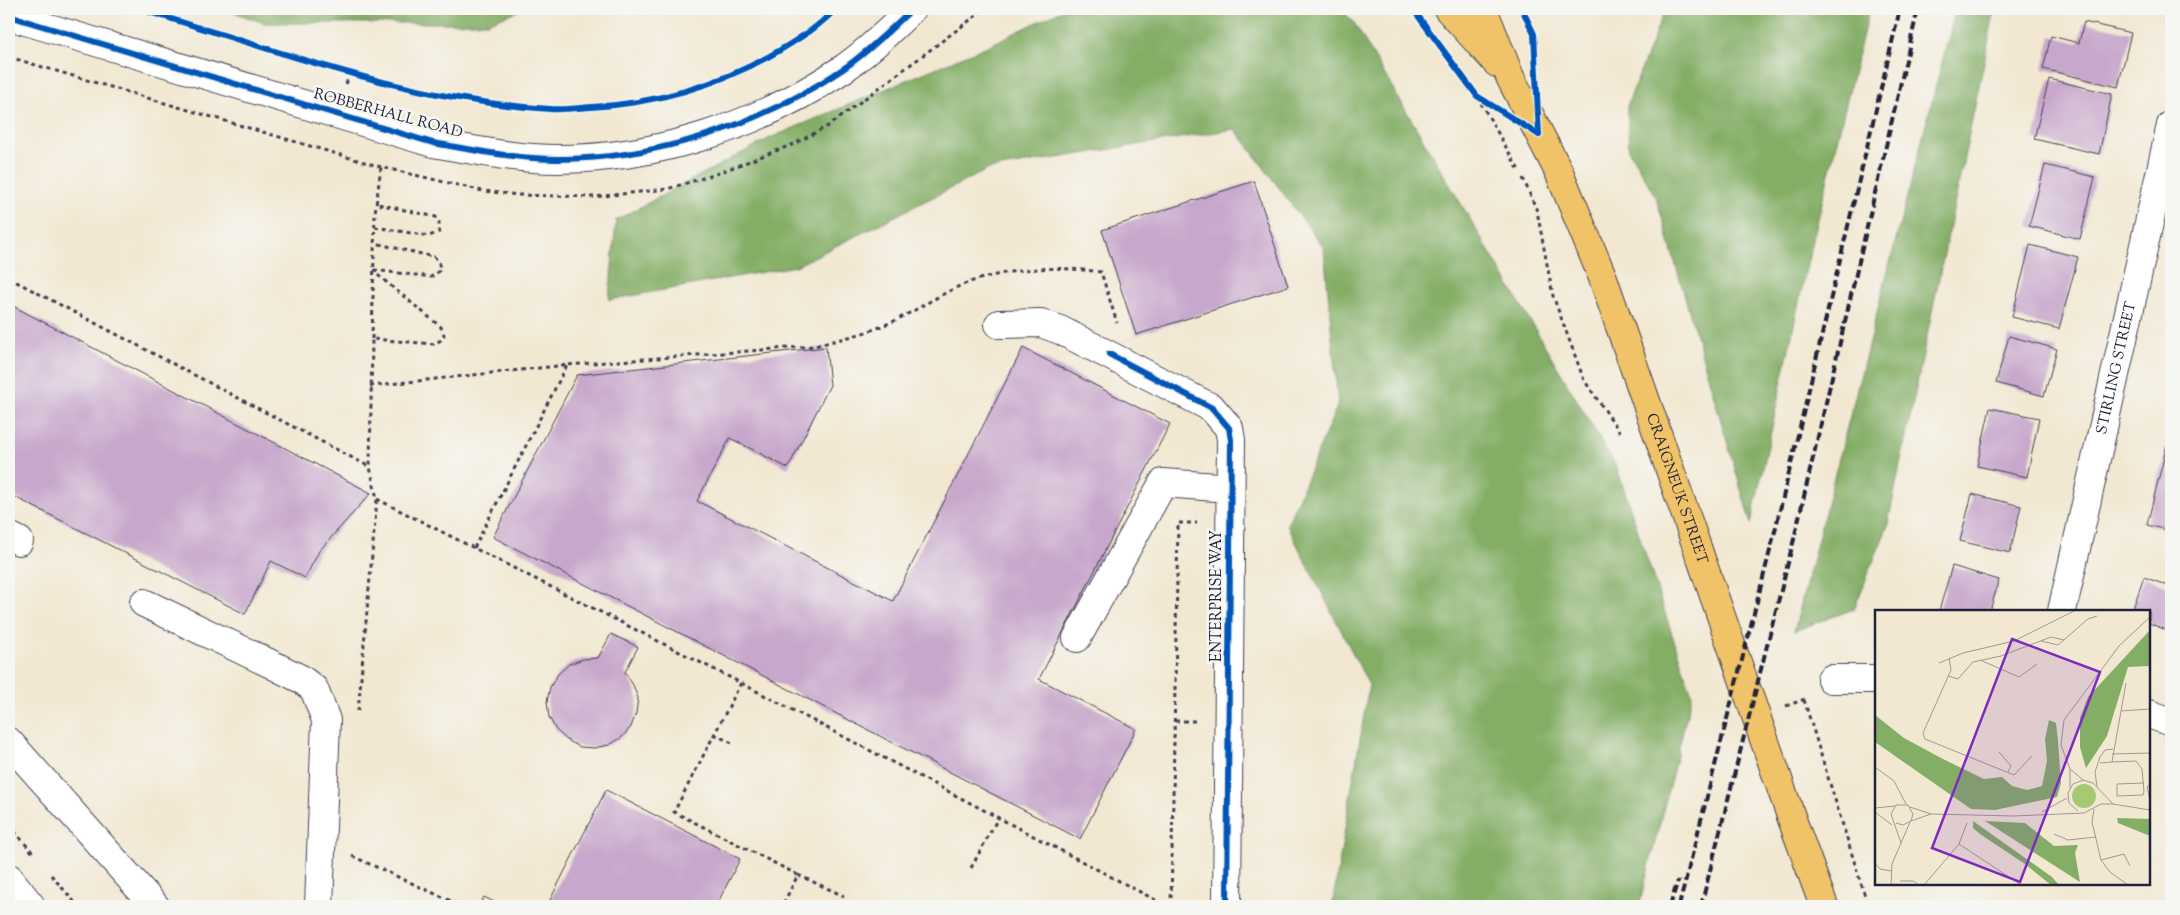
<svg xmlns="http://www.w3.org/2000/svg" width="2180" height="915" font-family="'Sorts Mill Goudy',serif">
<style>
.forest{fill:#84ae66;stroke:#536850}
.building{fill:#c7a7cb}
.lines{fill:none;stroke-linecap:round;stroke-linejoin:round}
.minor-casing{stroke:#414052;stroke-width:30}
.major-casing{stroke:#414052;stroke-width:30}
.path{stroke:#414052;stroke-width:3;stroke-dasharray:4 4;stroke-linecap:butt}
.minor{stroke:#fff;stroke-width:28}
.major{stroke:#f0c369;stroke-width:28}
.rail{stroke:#22223b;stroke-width:4;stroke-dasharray:8 4;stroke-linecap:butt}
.cycleway-casing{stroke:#f6f6f2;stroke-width:9}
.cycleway{stroke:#0057b8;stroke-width:6}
.labels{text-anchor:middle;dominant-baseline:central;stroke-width:5;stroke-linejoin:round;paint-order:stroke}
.street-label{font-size:15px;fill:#22223b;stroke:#f6f6f2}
.inset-road{fill:none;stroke:#9f9996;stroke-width:1}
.view{fill:#7b2cbf;fill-opacity:0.15;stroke:#7b2cbf;stroke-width:2.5}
.inset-edge{fill:none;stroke:#22223b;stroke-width:2.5}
</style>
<rect width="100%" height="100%" fill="#f6f6f2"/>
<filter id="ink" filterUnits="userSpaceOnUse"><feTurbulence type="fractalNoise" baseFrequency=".02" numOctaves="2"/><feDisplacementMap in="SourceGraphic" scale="10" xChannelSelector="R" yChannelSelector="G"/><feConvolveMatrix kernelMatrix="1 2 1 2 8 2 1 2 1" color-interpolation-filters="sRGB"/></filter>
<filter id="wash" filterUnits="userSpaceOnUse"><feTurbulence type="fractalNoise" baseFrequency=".0096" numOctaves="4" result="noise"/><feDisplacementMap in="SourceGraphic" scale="20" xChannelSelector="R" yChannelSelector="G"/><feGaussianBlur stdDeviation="1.12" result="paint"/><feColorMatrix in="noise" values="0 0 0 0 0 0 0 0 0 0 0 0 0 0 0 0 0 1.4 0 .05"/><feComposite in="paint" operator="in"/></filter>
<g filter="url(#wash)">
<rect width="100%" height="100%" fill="#f2e8d2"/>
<path class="forest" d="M225,9H523L487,23H264Z
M1064,9H1340L1353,21L1617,468L1692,695L1639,906H1332L1369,685L1287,525L1338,404L1324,248L1235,129L989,169L796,266L609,300L616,220L770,138L992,44Z
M1665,9H1869L1808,260L1751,524L1656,197L1629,151L1627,106Z
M1956,9H1995L1887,528L1854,609L1794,631Z"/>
<g id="blocks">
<path class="building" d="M2084,22L2131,33L2118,87L2043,69L2051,36L2079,43Z
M2049,79L2112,94L2099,154L2034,139Z
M2045,165L2095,177L2080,239L2029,226Z
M1254,181L1288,286L1136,335L1102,230Z
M2030,245L2078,257L2059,329L2012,317Z
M9,304L371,493L319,551L305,578L271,561L245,614L9,494Z
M2009,336L2057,349L2044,396L1996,383Z
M826,347L830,385L788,468L730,438L697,501L893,601L1023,348L1170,424L1039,679L1136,729L1080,839L493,537L577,375Z
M1990,408L2039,418L2027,477L1977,466Z
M2167,445L2171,446V531L2147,525Z
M1972,494L2021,506L2010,553L1960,541Z
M1952,566L1999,580L1990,611H1939Z
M2144,577L2171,587V632L2149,623V611H2132Z
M611,634L638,647L625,672L633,685L638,698L636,713L631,727L621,738L609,745L594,748L580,747L567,740L556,730L549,717L547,702L550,687L558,674L569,664L583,659L598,658Z
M606,790L740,859L716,906H547Z
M484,897L502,906H479Z"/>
</g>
</g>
<g filter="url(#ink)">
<use href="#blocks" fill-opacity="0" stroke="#414052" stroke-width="1"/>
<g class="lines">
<defs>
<g id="minor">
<path d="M9,16L433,143C474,150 516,159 557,159C658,159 760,125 843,69C868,52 891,29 912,9"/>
<path d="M999,324L1041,323L1060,330L1212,408L1229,428L1231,440L1227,906"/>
<path d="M9,536L19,541"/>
<path d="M144,603L269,663L301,679L314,689L326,720L319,906"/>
<path id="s1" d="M2062,611L2171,125"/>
<path d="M1077,638L1163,483L1230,488"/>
<path d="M1831,679H1876"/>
<path d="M2149,714L2171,722"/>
<path d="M9,742L155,906"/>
<path d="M9,878L31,906"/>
</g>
<g id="major">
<path d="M1448,9L1497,63"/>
<path id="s2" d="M1483,9L1510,77L1559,172L1603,278L1793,822L1824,906"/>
</g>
</defs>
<use href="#minor" class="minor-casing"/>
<use href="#major" class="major-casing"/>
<path class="path" d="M9,57L381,167L483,191L519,195L594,197L667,189L713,175L794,144L828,126L985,9
M346,84L351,72
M1477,96L1520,172
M1523,178L1537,211L1553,296L1584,380L1620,432
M375,227L429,236L439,232V222L436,217L378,204
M374,270L431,277L439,271C440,264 439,261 434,257L375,243
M9,278L370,467
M372,339L375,213L381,167
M370,386L567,365L814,346C841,339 869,333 894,321C921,308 947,289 976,280C1021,267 1055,266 1101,272L1117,323
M377,499L741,683L1167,906
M474,548L567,365
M741,683L674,812L798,875L782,906
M1804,700L1868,906
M1786,706L1805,699
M358,711L377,499L370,467L372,339L434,344L441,340L444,335L441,327L374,272
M1175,721H1198
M714,734L732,743
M9,825L33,853
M352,856L462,906
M971,868L998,818
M51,875L78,906
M798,875L844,896
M1171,906L1178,523H1197"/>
<use href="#minor" class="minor"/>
<use href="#major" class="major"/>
<path class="rail" d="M1670,906L1678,880
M1679,906L1774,535L1900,9
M1701,906L1794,539L1918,9"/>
<defs>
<path id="cycleway" d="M139,9C273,49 409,101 550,109C564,110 578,108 592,107C670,102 739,79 804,35C816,28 826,18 836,9
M1413,9L1477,96L1539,135
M1522,9L1534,34L1539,135
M9,16L433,143C474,150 516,159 557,159C658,159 760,125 843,69C868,52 891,29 912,9
M1109,354L1212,408L1229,428L1231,440L1227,906"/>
</defs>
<use href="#cycleway" class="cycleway-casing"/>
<use href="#cycleway" class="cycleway"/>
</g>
</g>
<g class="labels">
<g class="street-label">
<text transform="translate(388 114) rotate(15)">ROBBERHALL ROAD</text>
<text stroke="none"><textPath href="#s1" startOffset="249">STIRLING STREET</textPath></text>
<text stroke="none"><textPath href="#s2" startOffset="518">CRAIGNEUK STREET</textPath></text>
<text transform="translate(1217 596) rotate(-90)">ENTERPRISE WAY</text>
</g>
</g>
<g transform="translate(1875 610)">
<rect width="275" height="275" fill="#f2e8d2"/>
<path d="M197 186a12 12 0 1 1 24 0a12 12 0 1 1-24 0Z" fill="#a6ca74"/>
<path d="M275,20V56L253,57L232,126L211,158L205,137V108L213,87ZM0,105L29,128L66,148L109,169L127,167L137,176L152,180L167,176L172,151L170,129L174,110L181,113L183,131L186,173L182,187L120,200L96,199L0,132ZM242,208L275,209V226L243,213ZM98,211L177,267L184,275H176L150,254L105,224L98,218ZM110,211L150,213L179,236L203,235L200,243L205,272Z" fill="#84ae66"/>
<path class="inset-road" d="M166,31L183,35L213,9L222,6M74,48L76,60L48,123L50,129L139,165L157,146M105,50L144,67L162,54M64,53L88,43L139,31L201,0M73,66L83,69L98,52L126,46L176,27L189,30M246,101L275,99M124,142L136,156L133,162M237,144L275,143M237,152L261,151L267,159L269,182L268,185L242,186V174L269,173M225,153L237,152L251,73M0,157L19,171L31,194M195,159L208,170M275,174L272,177L275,190M222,177L220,162L225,147L230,140L238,139M195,178V159L186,135L189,110L244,36L275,7M35,197L56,204M0,198L20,196M219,199L217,212L226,250L235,262L253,275M203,201L194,193L193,183L198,174L208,170L218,173L238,194L275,200M0,202L17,215M167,202L192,188M36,211L56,204L139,206L209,203L226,194H238M21,213L28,215L36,211L38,204L33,195H21L16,204L26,233M179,224L193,230L221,227M84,234L146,275M226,250L249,244L255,256M0,253L5,259L16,261M25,271H39L43,275M16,275L17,254L35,212M49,275L84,234L92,213"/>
<path class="view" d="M137,29L225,62L145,272L57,238Z"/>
<rect width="275" height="275" class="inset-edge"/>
</g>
<rect width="2180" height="915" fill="none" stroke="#f6f6f2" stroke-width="30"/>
</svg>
